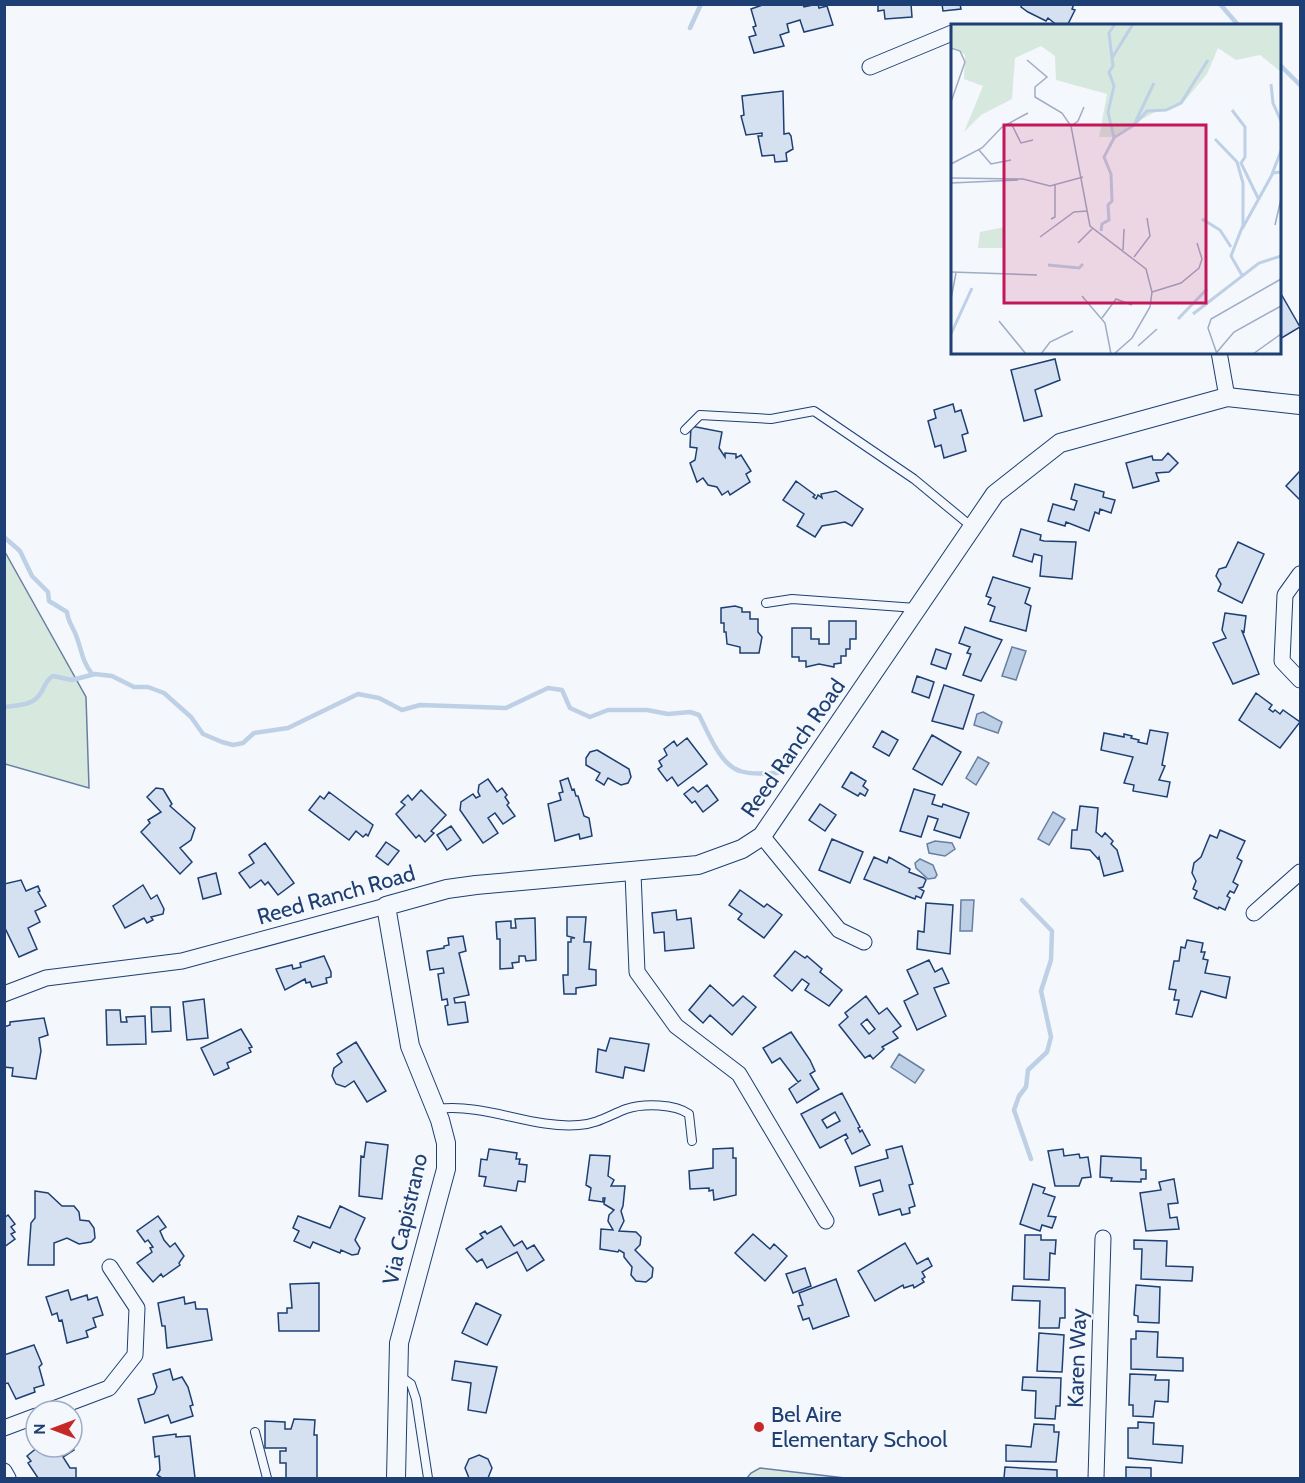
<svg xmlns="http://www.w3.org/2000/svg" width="1305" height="1483" font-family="Cabin,sans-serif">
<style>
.green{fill:#d7e8df;stroke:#687fa3;stroke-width:1.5}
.water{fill:#bed0e5;stroke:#687fa3;stroke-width:1.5}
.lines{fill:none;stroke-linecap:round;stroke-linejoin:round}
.stream{stroke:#bed0e5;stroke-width:4.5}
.building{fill:#d5e0f0;stroke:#1d3f73;stroke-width:1.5;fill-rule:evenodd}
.service-casing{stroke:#1d3f73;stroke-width:10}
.minor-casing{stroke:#1d3f73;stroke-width:17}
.tertiary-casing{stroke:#1d3f73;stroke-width:20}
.service{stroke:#f4f7fb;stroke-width:8}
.minor{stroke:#f4f7fb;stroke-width:15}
.tertiary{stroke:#f4f7fb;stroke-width:18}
.poi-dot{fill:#c62828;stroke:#f4f7fb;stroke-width:2}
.labels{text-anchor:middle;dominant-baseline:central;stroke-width:4.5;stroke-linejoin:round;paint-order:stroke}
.street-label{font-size:22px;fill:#1d3f73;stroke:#f4f7fb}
.poi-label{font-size:22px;fill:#1d3f73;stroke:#f4f7fb;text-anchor:start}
.inset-river{fill:none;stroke:#bed0e5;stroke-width:3}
.inset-road{fill:none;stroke:#9eadc5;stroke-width:1.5}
.view{fill:#c2185b;fill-opacity:0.15;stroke:#c2185b;stroke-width:3}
.inset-edge{fill:none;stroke:#1d3f73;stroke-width:3}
</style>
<rect width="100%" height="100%" fill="#f4f7fb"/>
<path class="green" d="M5,552L86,697L89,788L5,764Z
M760,1468L845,1478H747L751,1473Z"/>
<path class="water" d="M1012,647L1026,651L1016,680L1002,676Z
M983,712L1002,722L998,733L974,725L977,714Z
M978,757L989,763L976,785L966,778Z
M1053,812L1065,819L1049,845L1038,839Z
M935,841L952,843L955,849L945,856L929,853L927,844Z
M920,859L933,865L937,875L935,878L928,879L916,868L915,863Z
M961,900H974L972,931H960Z
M899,1054L924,1070L915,1083L891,1067Z"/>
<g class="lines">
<path class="stream" d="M1220,4L1239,26
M690,28L701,4
M1280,65L1300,85
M4,537L20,551L32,576L48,592L49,601L67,612C68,623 74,628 77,638C82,652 83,663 92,674
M4,707C20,705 34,706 42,691C45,685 47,679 53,676L72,680L95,674L112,676L134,687H148L164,693L191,717L203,734L222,742L233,745L243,743L254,733L288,728L358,694L379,698L402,710L420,705L506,708L548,688L562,690L570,708L590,717L608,710H647L668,714L690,712L699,715C708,732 720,765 740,771C751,775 766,773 778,773
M1022,900L1052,931L1051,960L1041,991L1051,1037L1047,1052L1028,1070L1026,1087L1019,1096L1014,1110L1031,1159"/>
</g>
<path class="building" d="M765,4H803L804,7L818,4L819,8L827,6L833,25L804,32L800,20L787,24L789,32L780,35L784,46L754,53L749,37L756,35L753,27L756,26L751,9Z
M867,4H911L912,17L885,19L884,10L878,11V5Z
M942,4H960L961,9L943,11Z
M1022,4H1074L1072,9L1075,10L1067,26H1058L1048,18L1046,21L1028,12L1021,7Z
M783,91L784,134L789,133L791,136L793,149L786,153L787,161L775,162L774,155L762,156L758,136H762V133L746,135L741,116L744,115L742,96Z
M1280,292L1300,327L1280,339Z
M1055,359L1060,380L1035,390L1042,416L1024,421L1011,370Z
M953,404L955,412L961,410L968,433L962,435L966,451L944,458L941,445L935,447L928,421L936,418L934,410Z
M691,426L722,432L719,448L725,457V453L736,454V458L741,455L751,471L746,474L750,482L730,495L728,491L722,495L717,487L708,485L703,478L697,482L690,463L695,460L697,448L690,447Z
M1168,453L1178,463L1169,472L1156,473L1159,481L1133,488L1126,463L1152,456L1153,460H1162Z
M1300,471V500L1286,486Z
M796,481L815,495L813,497L816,499L818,495L822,498L821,494L836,491L863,509L852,526L845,522L822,526L815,537L797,526L804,514L783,500Z
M1075,484L1104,492L1103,497L1115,500L1111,513L1100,509L1099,514L1095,512L1089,531L1066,522L1065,526L1048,521L1053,504L1074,510L1077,501L1071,499Z
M1021,529L1041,535L1040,540L1044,541L1076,542L1072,579L1040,576L1042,556L1034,554L1032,562L1013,556Z
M1238,542L1264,554L1242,603L1218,591L1221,584L1216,576L1219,569L1226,567Z
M993,577L1030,588L1025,603L1031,606L1026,631L990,621L995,607L988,604L991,598L986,596Z
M735,606L742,608V612H750V619H758V632L762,637L759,653H740V647L727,644L726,632H724V623H721V608Z
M1225,613L1246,616L1244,632L1242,631L1259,674L1233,684L1213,643L1226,638L1222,630Z
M829,621H856V639H850V649H846V656H841V663L834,664V667L819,664L806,667V661H799V657H792V628H811V639H819V644H829Z
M965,627L1002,640L981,681L963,675L971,654L967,653L970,647L959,643Z
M936,649L951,654L946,669L931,664Z
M917,676L934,682L929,698L912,692Z
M944,685L974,695L963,729L932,721Z
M1256,693L1272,705L1269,709L1273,712L1275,710L1280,714L1283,710L1300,722L1280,748L1239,720Z
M1150,730L1168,733L1162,765L1165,766L1159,780L1170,782L1167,797L1133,791L1134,785L1124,783L1133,757L1101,750L1104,733L1124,737V734L1132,736L1131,738L1139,740L1138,742L1147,744Z
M882,731L898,740L889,756L873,747Z
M932,735L961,752L942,785L913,769Z
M687,738L707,764L678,786L672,777L667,781L658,769L662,766L659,761L667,755L664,749L674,741L677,746Z
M597,750L629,769L631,777L628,783L621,785L608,778L604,785L596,780L600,773L586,765V758L590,752Z
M851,772L866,781L863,786L868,790L865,796L860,793L858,796L842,787Z
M568,778L572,790L574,789L576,796H578L584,816L589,818L592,836L580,839L579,834L555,841L548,804L561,800L559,793L563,792L560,781Z
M488,779L497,792L502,788L507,795L505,797L509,803L507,805L515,816L503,824L495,813L488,818L498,833L483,843L460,810L461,802L473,794L476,798L480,796L478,792L479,785Z
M707,785L718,800L703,812L695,801L692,803L684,794L693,787L698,792Z
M156,788L163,789L172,804L170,806L195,828L191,840L180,848L192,862L180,874L141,832L150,823L148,820L161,812L147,797Z
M914,789L935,795L932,804L942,807L943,804L969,813L960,838L934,830L938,819L928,816L921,837L900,831Z
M421,790L446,815L431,831L434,833L425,842L419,835L416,838L396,814L405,805L401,802L408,795L412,800Z
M329,792L373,825L368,836L366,834L363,837L356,831L349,840L309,810L320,796L324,799Z
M820,804L836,815L825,831L809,820Z
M1080,806L1098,808L1096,832L1102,837L1105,833L1113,841L1111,844L1117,850L1123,871L1104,876L1099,857L1098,859L1090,850L1071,848L1072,830H1077Z
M451,826L461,840L447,850L437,835Z
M1220,830L1245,841L1237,858L1242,861L1233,882L1238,885L1234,893L1230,891L1227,896L1230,898L1225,910L1219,907L1218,909L1194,898L1197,891L1193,889L1196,881L1192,873L1194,863L1201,857L1210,835L1217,838Z
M832,839L863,852L850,883L819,870Z
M386,842L399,851L388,865L376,856Z
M265,843L294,883L278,895L268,882L265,885L261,880L250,888L239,873L254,863L249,855Z
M874,857L887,863L889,857L910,869L909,872L924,878L926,880L923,887L919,888L924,891L921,898L916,896L915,899L864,879Z
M216,873L221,894L203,899L198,878Z
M21,880L26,891L38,886L40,891L38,892L46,906L35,911L40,922L28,928L37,949L19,957L4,926V884Z
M143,885L151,899L157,895L164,909L163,914L151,917L153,920L147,923L144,918L125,928L113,906Z
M740,890L764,907L767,904L782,915L764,938L738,919L742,914L729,905Z
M926,903L953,905L950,954L917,949L918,931L924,932Z
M676,910L677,920L691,918L694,948L665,951L664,932L654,933L652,913Z
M567,917H586L584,942H591L589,969L596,970V985L576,988V994H564L563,975H568V942H571V938H575L567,936Z
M535,918L536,960L526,961L525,956H519V962L512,963L513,968L500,969V939H497L496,922L511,921V928H516L515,919Z
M463,936L466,951L459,953L469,995L454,998L455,1003L465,1002L468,1022L448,1025L445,1006L448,1005L447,999L442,1000L438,974L444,973L443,968L430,970L427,951L444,948V946L449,945L448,938Z
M1187,940L1203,943L1201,952H1205L1203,959L1208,960L1205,973L1230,977L1226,998L1201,991L1192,1017L1176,1014L1179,1000H1174L1176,990L1169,989L1174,961H1179L1181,947L1185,948Z
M795,951L805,958L807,956L822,969L820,972L842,990L829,1006L805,990L809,984L802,979L792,991L774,976Z
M324,956L331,972V977L326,978L327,983L312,987L310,982L306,983L305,979L285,990L276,969L292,965L293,969L301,967L300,963Z
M929,960L935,972L942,968L949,983L934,988L946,1016L917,1030L904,1001L918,994L907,970Z
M710,985L733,1006L743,996L756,1007L732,1035L710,1015L703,1023L689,1010Z
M866,996L879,1014L887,1008L901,1026L893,1032L898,1038L882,1047L884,1049L873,1059L870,1055L865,1058L839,1025L848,1017L845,1013ZM867,1019L875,1029L869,1034L861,1024Z
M204,999L208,1038L187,1040L183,1002Z
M151,1007H170L171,1031L152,1032Z
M106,1010H120L121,1022H127L126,1017L145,1016L146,1044L107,1045Z
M44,1018L48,1035L39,1038L41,1051L36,1079L12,1076L13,1068L4,1067V1027L10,1025V1022Z
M241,1029L252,1047L249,1048L251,1052L227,1063L229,1068L214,1075L201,1048Z
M791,1032L810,1060L815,1071L810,1074L819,1089L797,1103L789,1089L801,1080L798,1082L780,1058L772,1063L763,1048Z
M610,1038L649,1044L644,1071L625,1067L623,1078L596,1072L598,1049L606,1051Z
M356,1042L386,1091L367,1102L354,1081L345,1087L336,1084L332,1076L334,1068L342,1062L337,1054Z
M842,1093L860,1127L858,1128L860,1132L862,1130L870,1145L852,1154L845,1140L848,1138L846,1134L820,1148L801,1114ZM835,1112L840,1121L827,1128L822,1120Z
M366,1142L388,1145L382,1199L359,1196L361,1156L364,1157Z
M902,1146L913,1184L909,1185L915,1206L909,1208L910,1213L902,1215L900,1209L879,1215L873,1194L883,1191L880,1180L860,1186L855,1167L888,1158L886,1150Z
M733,1148V1158H736V1195L714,1200L713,1190L709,1191V1188L690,1189L689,1171L713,1168V1149Z
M489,1149L517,1153L516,1159H520L519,1164L527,1165L525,1182L518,1181L516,1191L484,1186L486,1177L479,1176L481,1159L487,1160Z
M1063,1149L1064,1156L1079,1154L1080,1158L1088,1157L1091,1177L1082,1178L1079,1186H1055L1048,1151Z
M590,1155L610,1156L608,1176L614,1180L611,1186H625L623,1206L621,1211L624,1221L619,1231L636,1232L641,1237L640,1245L635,1250L653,1268L652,1277L646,1282L636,1281L631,1275L632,1267L624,1257V1253L619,1250L618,1252L600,1249L601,1229L613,1230L608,1221L609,1215L614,1210L604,1204L605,1198H603V1202L589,1200L591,1188L586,1185Z
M1101,1156L1141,1158V1170H1146V1179H1141V1182L1111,1181L1112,1178L1100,1177Z
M1174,1179L1178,1203L1168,1204L1170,1218L1177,1217L1179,1229L1146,1231L1140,1193L1161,1190L1159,1182Z
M1033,1184L1045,1188L1043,1193L1055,1197L1048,1216L1056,1217L1052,1228L1042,1225L1040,1231L1020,1224Z
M35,1191L48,1193L62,1206H74L79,1212L80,1220L89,1221L94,1228L95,1238L91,1242L79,1244L67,1238L54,1243V1265H28L31,1223L35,1218Z
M340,1206L365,1218L355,1240L360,1248L358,1254L352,1255L341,1250L340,1253L313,1242L310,1248L294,1241L299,1231L293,1228L298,1216L330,1228Z
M8,1215L15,1224L11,1227L15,1232L11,1234L15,1239L4,1247V1218Z
M158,1216L166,1227L160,1231L164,1240L170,1247L175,1243L184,1256L179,1263L180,1265L163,1277L161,1274L153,1282L137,1263L152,1252L150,1248L153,1247L148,1240L145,1242L137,1231Z
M501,1226L514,1246L522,1241L527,1249L534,1245L544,1260L527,1271L517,1252L487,1268L482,1259L477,1262L466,1249L483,1238L480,1234L485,1231L487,1234Z
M753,1234L770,1249L774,1244L787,1256L765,1281L735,1253Z
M1025,1235H1041V1240H1056L1055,1254L1050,1253L1049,1280L1024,1279Z
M1134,1240L1167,1241L1166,1266L1193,1267L1192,1281L1141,1279L1142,1249H1134Z
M905,1243L917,1264L928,1258L932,1266L922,1272L925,1277L922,1279L924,1282L914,1288L913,1285L904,1288L903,1285L875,1301L858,1271Z
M805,1268L811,1286L793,1293L786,1274Z
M836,1279L849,1316L813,1329L809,1318L803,1320L798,1306L803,1305L799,1293Z
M319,1283V1331H279L278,1313H287V1308H292L290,1284Z
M1136,1285L1160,1287L1159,1323L1138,1322V1316L1134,1315Z
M1013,1286L1065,1288V1318H1060L1059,1328H1039L1040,1301L1012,1300Z
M68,1290L71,1300L87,1295L88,1300L97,1297L103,1315L93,1318L96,1327L86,1331L88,1337L67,1343L62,1320L59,1321L57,1313L52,1315L46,1297Z
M184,1297L185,1304L195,1302L196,1309H207L212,1340L167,1348L165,1326H162L158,1303Z
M476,1303L501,1315L487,1345L462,1333Z
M1136,1331L1158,1332L1157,1357L1183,1358V1371L1131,1369V1339H1136Z
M1039,1333L1064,1335L1062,1372L1037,1371Z
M34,1345L42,1364L39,1367L44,1385L34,1388L35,1392L16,1399L8,1383L4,1384V1355Z
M455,1361L497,1367L486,1413L468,1410L471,1383L452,1380Z
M170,1369L173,1380L182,1377L188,1387L193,1405L190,1406L193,1416L171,1423L168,1415L145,1423L138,1399L154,1394L157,1387L153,1374Z
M1130,1374L1156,1375L1155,1380H1169L1168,1402L1155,1401L1153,1417L1133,1416V1405H1129Z
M1023,1377L1061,1378L1060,1406H1056L1055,1419L1035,1418L1036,1391L1022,1390Z
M294,1419L315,1420L314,1435H317V1478H286V1463H280V1451H286V1448H265V1421L285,1422V1429H291Z
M1138,1422L1154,1423L1153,1444L1183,1446L1182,1463L1128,1458V1428H1138Z
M1034,1424L1054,1425V1432H1059L1056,1462L1006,1461V1445L1031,1447Z
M176,1434V1437L190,1436L195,1478H162L157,1475L160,1470L159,1456L155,1457L153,1437Z
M72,1446L74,1450L63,1457L70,1468H76V1478H38L28,1463L31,1461L27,1456L38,1447Z
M479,1455L488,1459L492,1468L488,1478H469L465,1468L469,1459Z
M1005,1467L1057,1470V1478H1004Z
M1126,1467L1151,1468V1478H1126Z"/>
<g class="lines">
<defs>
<path id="service" d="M685,430L700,415L771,419L814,411L914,479L972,527
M766,603L792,599L916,608
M437,1109C487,1103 531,1129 579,1125C597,1124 610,1115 626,1109C644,1103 675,1104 689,1114L692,1141
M400,1376L411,1384L416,1399L428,1478
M255,1432L267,1478"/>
<path id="minor" d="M870,67L952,33
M1219,352L1227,397
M1300,574L1285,595L1282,661L1300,680
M762,836L839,930L864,942
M633,873L637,972L676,1026L739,1074L826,1221
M1254,913L1300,872
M4,994L46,978L182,961L386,906
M48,1411L109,1388L135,1355L137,1308L110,1267
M4,1428L36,1416
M4,1471L8,1478
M1096,1478L1103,1238"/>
<path id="tertiary" d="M396,1478L399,1343L446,1169V1143L440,1120L410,1046L386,906L447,889L476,885L698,865L742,849L762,836L995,494L1060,443L1227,397L1300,405"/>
</defs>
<use href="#service" class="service-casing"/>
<use href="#minor" class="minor-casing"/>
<use href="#tertiary" class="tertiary-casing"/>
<use href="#service" class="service"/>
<use href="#minor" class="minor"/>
<use href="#tertiary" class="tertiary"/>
</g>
<circle class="poi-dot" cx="759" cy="1427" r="6"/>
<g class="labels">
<g class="street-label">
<text transform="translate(793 748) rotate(-55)">Reed Ranch Road</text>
<text transform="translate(336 895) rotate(-16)">Reed Ranch Road</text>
<text transform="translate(405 1219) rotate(-77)">Via Capistrano</text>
<text transform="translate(1077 1358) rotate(-88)">Karen Way</text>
</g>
<g class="poi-label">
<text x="771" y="1414">Bel Aire<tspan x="771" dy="25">Elementary School</tspan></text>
</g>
</g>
<g transform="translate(951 24)">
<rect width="330" height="330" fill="#f4f7fb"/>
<path d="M0,0H330V48L309,31L285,36L267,24L256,50L231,80L202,89L160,113H148L156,70L105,56L104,32L90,22L64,34L61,75L30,91L13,108L32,62L13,55L14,31L0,22ZM54,203L53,224H27L29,208Z" fill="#d7e8df"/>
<path class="inset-river" d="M161,34L182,0M320,60L322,79L330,97M281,86L294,103V133L290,139L308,176M183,101L196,87L215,86L230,79L257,36M164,113L183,101L203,59M264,115L286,138L292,159V201L280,232L292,253M321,150L330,127M251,195L269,206L280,223M291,205L322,149L330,148M150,207L151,200L158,196L157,181L161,177L160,150L153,133L163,114L157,88L163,62L158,48L162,42L158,9L164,0M97,241L128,244L132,240M242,290L308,239L330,232M227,295L256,265M0,310L21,264"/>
<path class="inset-road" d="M0,24L9,27L14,38L0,78M76,36L96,53L84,63V73L111,89L120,102L139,202L195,245L201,268L199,283L181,314L163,330M60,99L70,119L82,116M120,102L127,97L133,83M28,126L40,140L60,136M0,140L31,124L51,103L77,89M0,154L72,155L99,162L132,153M0,159L67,156M100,195L104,193V160M324,201L330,175M89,213L123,188L136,187M127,219L141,205M172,226L173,205M183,233L199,212L196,194M0,248L86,251M201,268L230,259L248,244L251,235L246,219M131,272L154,299L160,330M0,275L5,249M151,294L165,275L181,281M48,297L75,330M187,322L206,305M266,328L283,308L330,282M90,330L99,318L122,307M266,330L257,304L260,295L330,255M302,330L330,310"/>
<path class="view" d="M53,101H255V279H53Z"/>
<rect width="330" height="330" class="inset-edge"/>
</g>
<rect width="1305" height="1483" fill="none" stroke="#1d3f73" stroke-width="12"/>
<g transform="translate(54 1429) rotate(270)"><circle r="28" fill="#f4f7fb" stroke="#9eadc5" stroke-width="1.5"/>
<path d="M0-4.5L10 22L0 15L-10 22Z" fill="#c62828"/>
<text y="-9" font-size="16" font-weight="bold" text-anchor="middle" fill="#1d3f73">N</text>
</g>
</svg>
